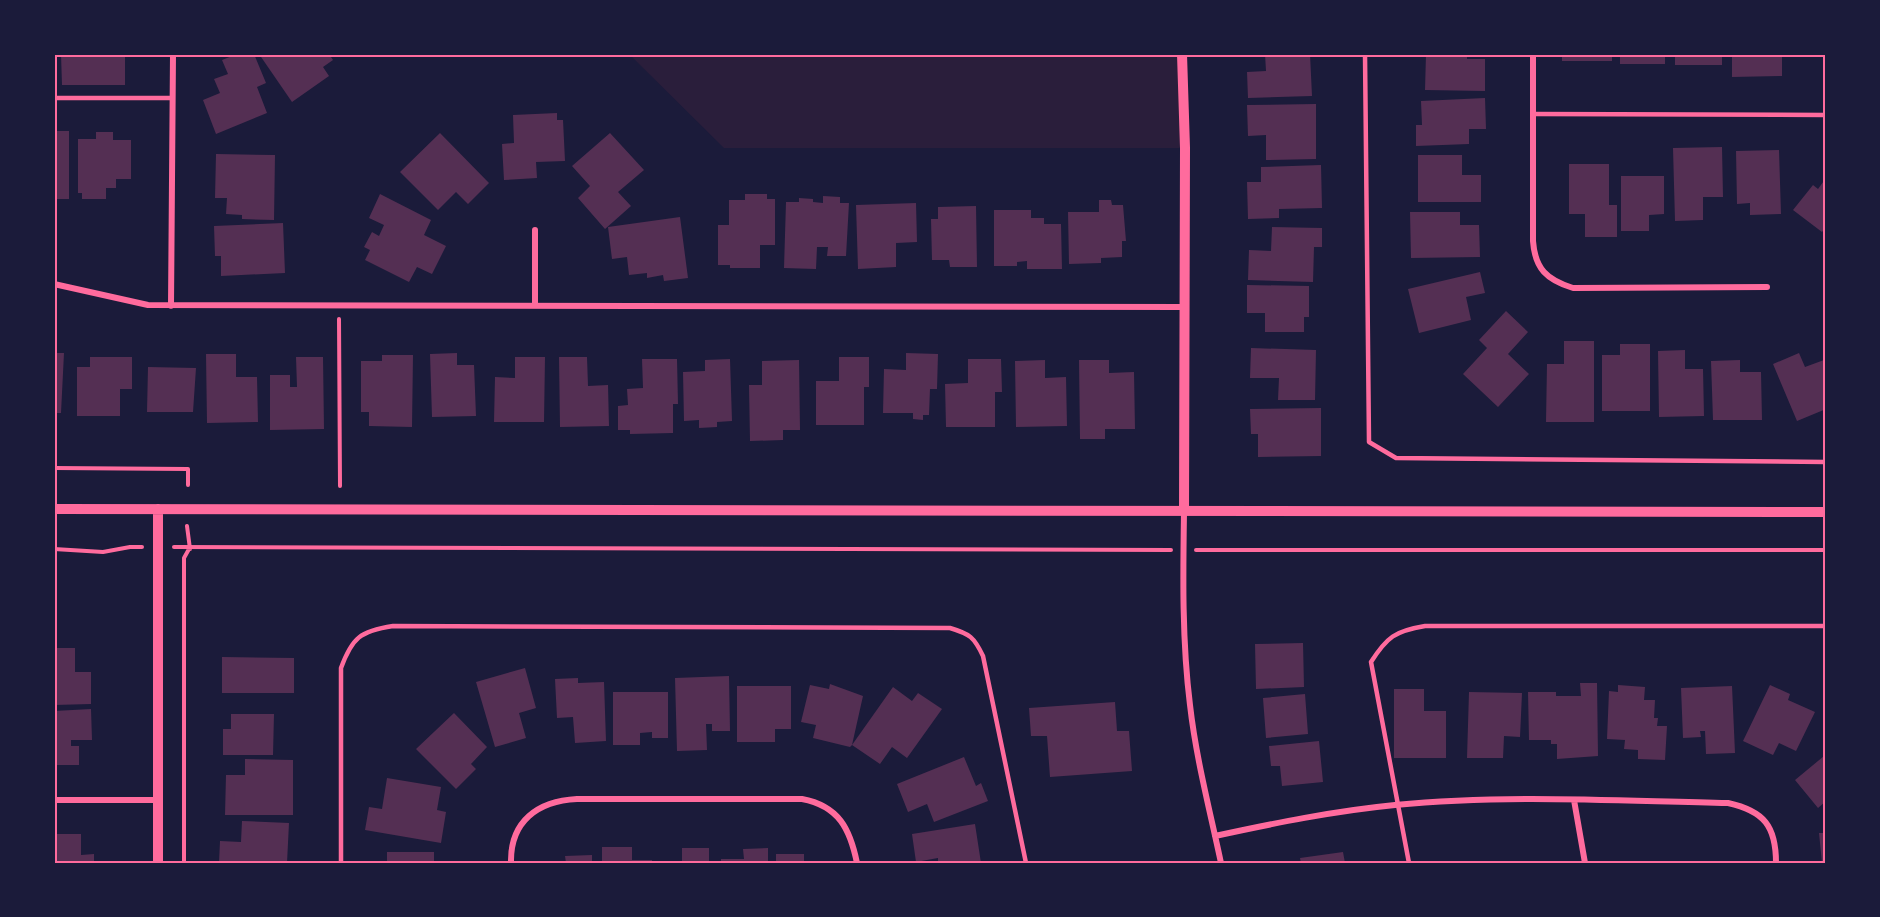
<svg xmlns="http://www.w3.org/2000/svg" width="1880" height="917" font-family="'Titillium Web',sans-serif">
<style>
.green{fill:#2a1e3b}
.building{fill:#542f53}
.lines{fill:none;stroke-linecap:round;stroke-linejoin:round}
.path{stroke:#ff6b9d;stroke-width:4}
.service{stroke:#ff6b9d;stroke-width:4.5}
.minor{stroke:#ff6b9d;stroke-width:6}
.tertiary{stroke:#ff6b9d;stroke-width:10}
.neatline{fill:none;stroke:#ff6b9d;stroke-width:2}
</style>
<rect width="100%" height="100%" fill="#1b1b3a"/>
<path class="green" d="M629,54H1182L1185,148H724Z"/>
<path class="building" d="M61,54H125V85H62Z
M237,54H254L266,83L257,87L267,113L216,134L203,100L220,93L214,79L228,74L222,60Z
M259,54H329L333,60L323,67L329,76L292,102Z
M1265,54H1310L1312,96L1248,98L1247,72L1266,71Z
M1426,54H1467V59H1485V91L1425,90Z
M1562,54H1612V61H1562Z
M1620,54H1665V64H1620Z
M1675,54H1722V65H1675Z
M1732,54H1782V76L1732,77Z
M1485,98L1486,129H1469V144L1416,146V125H1422L1421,101Z
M1316,104V159L1266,160V135L1248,136L1247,105Z
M557,113V120H563L565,161L536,162L537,178L504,180L502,144L514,143L513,115Z
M54,131H69V199H54Z
M96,132H113V140H131V179H116V188H106V199H82V193H78V139H96Z
M440,133L489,183L468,204L456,192L438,210L400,172Z
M610,133L644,170L618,192L631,206L605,229L578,198L590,186L572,166Z
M1722,147L1723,197H1703V220L1675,221L1673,148Z
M1779,150L1781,214L1750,215V203L1737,204L1736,151Z
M216,154L275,155L274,220L242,219V215L226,214L227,198H215Z
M1418,155H1462V175H1481V202H1418Z
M1569,164H1609V205H1617V237H1585V214H1569Z
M1321,165L1322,208L1279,209V218L1248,219L1247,182H1261V167Z
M1621,176H1664V214L1649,215V231H1621Z
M1826,178V227L1822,232L1793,210L1813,185L1818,189Z
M380,194L431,220L424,235L446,246L432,274L417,267L409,282L365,260L370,250L364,247L372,232L379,236L384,225L369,218Z
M745,194H767V199H775V245H760V268H730V265H718V225H729V200H745Z
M823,196L840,197V203H849L846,256H827L828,247H817L816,269L784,268L786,202H799V198L813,199V202L823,203Z
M1099,200H1111L1112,205H1123L1126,241H1122V257L1101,258V263L1069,264L1068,212H1099Z
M916,203L917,242L896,243V267L858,269L856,205Z
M976,206L977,267H950L949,260H932L931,219H938V207Z
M994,210H1031V218H1044V224H1061L1062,269H1027V261L1017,262V266H994Z
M1410,212H1460V225H1479L1480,257L1411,258Z
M680,217L688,278L664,281L663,275L647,278V273L629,275L627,257L612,259L608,227Z
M283,223L285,273L221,276V256H215L214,226Z
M1272,227L1322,228V247H1314L1313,282L1248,280L1249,250L1271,251Z
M1480,272L1485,293L1466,297L1471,320L1419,333L1408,289Z
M1247,285L1309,286V317H1304V332H1265V313H1247Z
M1506,311L1528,332L1508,354L1529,374L1498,407L1463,374L1487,348L1479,340Z
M1564,341H1594V422H1546L1547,364H1564Z
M1620,344H1650V411H1602V355H1620Z
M1251,348L1316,350L1315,400H1278L1279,378H1250Z
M1685,350V369H1703L1704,416L1659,417L1658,351Z
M54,353H64L61,413H54Z
M457,353V365H474L476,416L432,417L430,354Z
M906,353L938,354L937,389H930L929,415H923V420L913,419V413H883L884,369L906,370Z
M1799,353L1805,367L1824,360L1826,365V409L1797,421L1773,364Z
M206,354H236V377H257L258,422L207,423Z
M382,355H413L412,427L369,426V412H361V361H382Z
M90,357H132V389H120V416H77V367H90Z
M296,357H323L324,429L270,430V375H290V387H297Z
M515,357H545L544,422H494L495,377L515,378Z
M559,357H587L588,386L608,385L609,426L560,427Z
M839,357H869V387H864V425H816V381H839Z
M642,359H677L678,404H673V433L630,434V430H618V406L628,405L627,389L643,388Z
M730,359L732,421L717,422V427L699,428V420L684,421L683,372L705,371V360Z
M968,359H1001L1002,392H995V427H946L945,384L968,383Z
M799,360L800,430H783V440L750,441L749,385H762V361Z
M1045,360V378L1066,377L1067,426L1016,427L1015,361Z
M1079,360H1109V373L1134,372L1135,429H1105V439H1080Z
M1740,360V372H1761L1762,420H1713L1711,361Z
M148,367L196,368L193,412H147Z
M1321,408V456L1258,457V434H1251L1250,409Z
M1303,643L1304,687L1256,689L1255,644Z
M54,648H75V672H91V704L54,705Z
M222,657L294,658V693H222Z
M525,668L536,708L519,713L526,738L495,747L476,682Z
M729,676L730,731H712V724H706L707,750L677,751L675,678Z
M578,678V683L604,682L606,741L575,743L573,717L557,718L555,679Z
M1580,683H1597L1598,756L1557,759V744H1551V740H1529L1528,692H1556V696H1581Z
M830,684L863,696L852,745L850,747L813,738L816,725L801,722L810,685L829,689Z
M1618,685L1645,687L1644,700H1655L1654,718H1658L1657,726H1667L1665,760L1638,759V750L1624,749L1625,740L1607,739L1609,691L1618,692Z
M1770,685L1790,694L1788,700L1815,712L1796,751L1779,743L1773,755L1743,741Z
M737,686H791V729H775V742H737Z
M1732,686L1735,753L1706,754L1705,731H1700L1701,737L1683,738L1681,688Z
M893,687L912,701L918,693L942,709L907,758L892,747L880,764L852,745Z
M1394,689H1424V711H1446V758H1394Z
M613,692H668V738H652V732L640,733V745H613Z
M1469,692L1522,693L1520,737L1504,736L1503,758H1467Z
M1305,694L1308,734L1266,738L1263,698Z
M1115,702L1117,731H1129L1132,771L1050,777L1047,736H1031L1029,708Z
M91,709L92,740H71V746H79V765H54V711Z
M454,713L487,747L471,764L476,769L456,789L416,749Z
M231,714H274L273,755H223V729H231Z
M1319,741L1323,782L1282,786L1280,766H1271L1269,746Z
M1824,756L1826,759V801L1818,808L1795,780Z
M964,757L976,786L981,783L988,801L934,822L927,804L908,812L897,784Z
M245,759L293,760V815H225L226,775H245Z
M387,778L441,787L437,810L446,812L441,843L365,830L369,807L382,809Z
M242,821L289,823L287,863H219L220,841L241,842Z
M975,824L981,863H938V858L916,862L912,834Z
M1819,833H1826V863H1822Z
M54,834H81V855L94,854V863H54Z
M602,847H632V860H652V863H602Z
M682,848H709V863H682Z
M768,848V863H721V859H744L743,849Z
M387,852H434V863H387Z
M1343,852L1345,863H1301L1300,858Z
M776,854H804V863H776Z
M592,855V863H566L565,856Z"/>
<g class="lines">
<path class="path" d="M339,319L340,486
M54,468L188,469V485
M187,526L190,549
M174,547L1171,550
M54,549L103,552L130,547H142
M1196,550H1826
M184,863V558L189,549"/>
<path class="service" d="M1365,54L1369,442L1396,458L1826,462
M54,98H172
M1533,114L1826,115
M341,863V668C352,638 360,631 393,626L950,628C970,634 974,637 983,656L1026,863
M1409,863L1371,662C1387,637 1395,631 1425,626H1826"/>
<path class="minor" d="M1533,54V241C1535,269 1547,280 1573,288L1767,287
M54,284L148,305L1184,307
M171,306L173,54
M535,306V230
M1184,512C1183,576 1182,641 1190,705C1196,758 1210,811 1221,863
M54,800H158
M1574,800L1585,863
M1215,836C1275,823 1334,811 1395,805C1506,794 1618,801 1728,803C1764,811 1776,826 1776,863
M511,863C510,821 538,801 577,799H802C839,806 850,829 857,863"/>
<path class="tertiary" d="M1182,54L1185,148L1184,512
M54,509L1826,512
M158,863V509"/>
</g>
<rect width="1880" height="917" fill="none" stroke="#1b1b3a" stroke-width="111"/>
<rect x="56" y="56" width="1768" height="806" class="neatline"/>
</svg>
